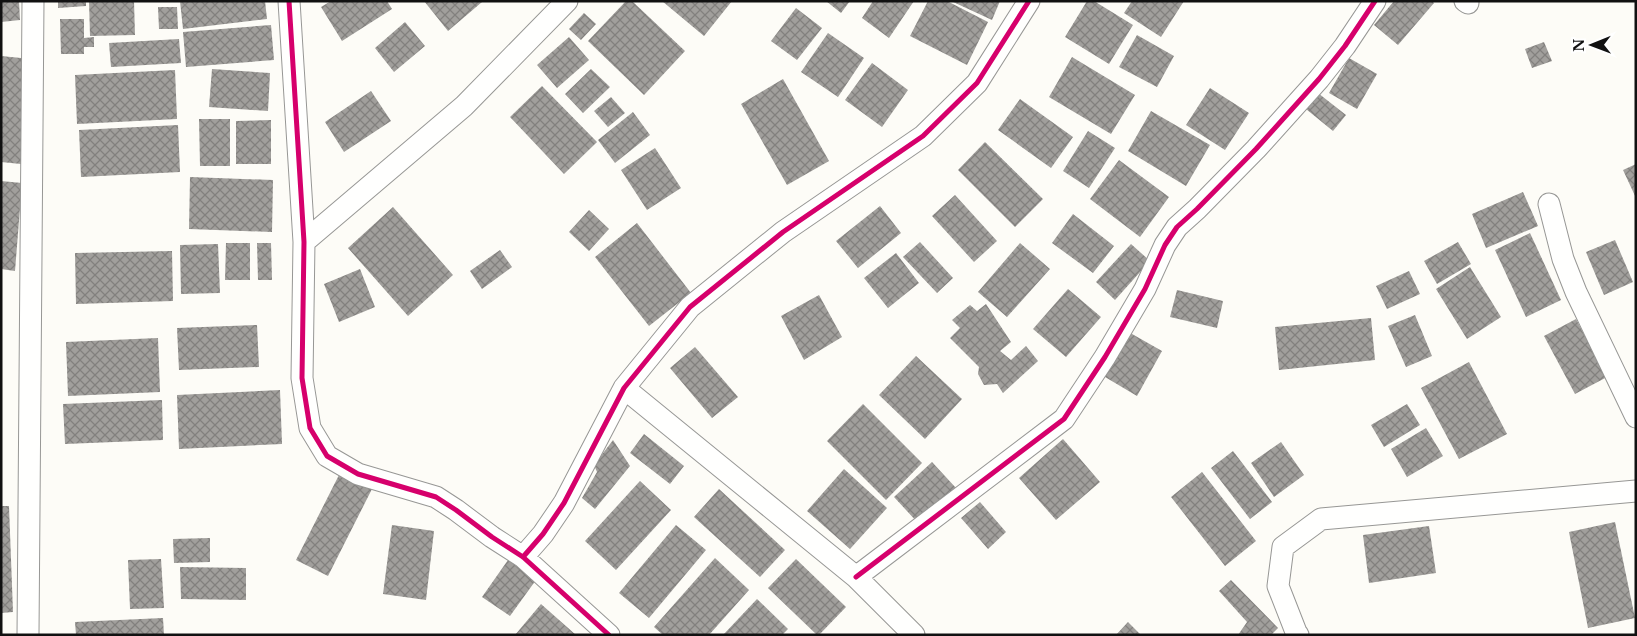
<svg xmlns="http://www.w3.org/2000/svg" width="1637" height="636" font-family="'Libre Baskerville',serif">
<style>
.building{fill:url(#building-cross-hatch)}
.lines{fill:none;stroke-linecap:round;stroke-linejoin:round}
.street-casing{stroke:#979795;stroke-width:23}
.street{stroke:#fffffe;stroke-width:21}
.cycleway-casing{stroke:#fff;stroke-width:8}
.cycleway{stroke:#d6006c;stroke-width:5}
</style>
<defs>
<pattern id="building-cross-hatch" width="8" height="8" patternUnits="userSpaceOnUse" patternTransform="scale(1.25)"><rect width="8" height="8" fill="#a19f9c"/><path d="M0 0l8 8M0 8l8-8" fill="none" stroke="#82807e"/></pattern>
</defs>
<rect width="100%" height="100%" fill="#fdfcf7"/>
<path class="building" d="M1,1H19L20,20L1,22Z
M58,1H86V6L58,8Z
M89,1H134L135,35L90,36Z
M180,1H265L267,19L183,29Z
M331,1H387L392,9L342,41L321,7Z
M424,1H481L482,2L448,31Z
M626,1H632L685,51L644,95L588,41Z
M662,1H732L704,36Z
M826,1H850L841,13Z
M873,1H914L889,38L862,18Z
M928,1H947L988,22L967,65L910,36Z
M951,1H1000L992,20Z
M1087,1H1094L1133,25L1109,64L1065,37Z
M1132,1H1184L1161,37L1124,13Z
M1394,1H1432L1434,3L1398,45L1374,25Z
M158,7H177L178,29H159Z
M796,8L822,28L797,60L771,41Z
M584,13L596,24L581,40L569,29Z
M60,19H84V38L94,37V47H84V54H61Z
M405,22L425,46L394,72L375,48Z
M271,25L274,60L186,67L183,32Z
M828,33L864,58L838,97L801,72Z
M1137,35L1174,56L1157,87L1119,67Z
M569,37L589,60L557,88L537,65Z
M179,39L181,63L111,67L109,43Z
M1544,42L1552,61L1532,68L1525,49Z
M1,56L31,59L21,164L1,162Z
M1072,57L1135,95L1111,134L1049,97Z
M1349,58L1377,74L1357,109L1329,93Z
M872,63L908,90L882,127L845,100Z
M212,69L270,73L268,111L209,107Z
M591,69L610,87L583,113L565,94Z
M175,70L177,119L77,124L75,75Z
M783,79L829,161L787,185L741,104Z
M542,86L597,142L564,174L510,117Z
M1210,88L1249,113L1225,150L1186,125Z
M371,91L391,121L344,152L325,122Z
M1318,93L1346,115L1333,131L1306,109Z
M611,97L625,113L608,127L594,111Z
M1020,99L1073,137L1051,168L998,130Z
M1151,111L1210,145L1186,186L1128,151Z
M633,112L650,135L615,163L598,140Z
M199,119H230V166H200Z
M271,120V164H236V121Z
M178,125L180,172L81,177L79,130Z
M1088,131L1115,148L1089,188L1063,171Z
M985,142L1043,199L1015,227L958,170Z
M655,148L681,188L647,210L621,170Z
M1119,160L1169,197L1140,237L1090,199Z
M1636,164V198L1623,170Z
M190,177L273,180L272,232L189,229Z
M1,181L22,183L15,271L1,269Z
M1523,192L1538,226L1486,248L1472,214Z
M955,195L997,241L974,262L932,216Z
M880,206L901,233L858,268L836,241Z
M393,207L453,275L408,316L348,248Z
M589,210L609,229L589,251L569,232Z
M1073,214L1114,246L1093,273L1052,243Z
M637,223L691,293L649,326L595,257Z
M1530,233L1561,300L1526,317L1495,250Z
M1615,240L1633,282L1604,295L1586,252Z
M920,242L953,278L937,293L903,257Z
M1458,242L1471,264L1437,284L1424,261Z
M226,243H250V280H225Z
M257,243H271L272,280H258Z
M1020,243L1050,269L1007,317L978,292Z
M218,244L220,293L181,294L180,245Z
M1131,244L1150,261L1115,300L1096,282Z
M500,250L512,267L482,289L470,271Z
M172,251L173,301L76,304L75,253Z
M896,253L919,283L888,308L864,278Z
M1470,267L1501,317L1467,339L1436,289Z
M360,269L375,307L339,322L324,284Z
M1409,271L1420,294L1387,309L1376,286Z
M1068,289L1101,317L1066,357L1033,329Z
M1177,290L1223,301L1217,328L1170,317Z
M819,295L842,337L804,360L781,316Z
M986,304L1011,342L1000,351L1011,360L1026,346L1038,361L1003,393L997,384L984,385L978,374L979,367L950,338L960,328L952,320L970,305L977,311Z
M1415,315L1432,356L1406,367L1388,326Z
M1371,318L1375,360L1279,370L1275,327Z
M1576,319L1607,377L1575,394L1544,336Z
M257,325L259,367L179,370L177,328Z
M1125,330L1162,351L1137,396L1100,374Z
M158,338L160,392L68,396L66,342Z
M695,347L738,397L712,418L670,368Z
M916,356L962,399L925,439L879,395Z
M1469,362L1507,434L1459,459L1421,388Z
M280,390L282,444L179,449L177,395Z
M162,400L163,440L65,444L63,404Z
M863,404L922,463L886,500L827,441Z
M1407,404L1420,425L1384,447L1371,425Z
M1426,428L1443,456L1407,477L1391,449Z
M644,434L684,466L670,484L630,453Z
M1063,439L1100,482L1056,520L1019,478Z
M613,440L630,466L595,509L582,498L597,472L594,465Z
M1281,442L1304,475L1274,497L1251,463Z
M1233,451L1272,502L1250,519L1211,468Z
M932,462L956,488L918,523L894,497Z
M844,469L887,508L850,549L807,511Z
M1202,472L1256,541L1225,566L1171,497Z
M340,473L372,489L328,576L296,560Z
M640,481L671,510L616,570L585,541Z
M719,489L785,550L760,577L694,517Z
M980,502L1006,532L988,549L961,518Z
M1,506H9L13,612L1,613Z
M1615,522L1635,618L1588,628L1569,532Z
M392,525L434,531L426,600L383,594Z
M676,525L706,550L649,618L619,593Z
M1429,526L1436,573L1369,583L1363,535Z
M210,538V562L174,563L173,539Z
M715,558L749,590L709,635H663L654,627Z
M161,559L164,608L130,609L128,560Z
M796,559L846,607L819,635H817L768,588Z
M508,560L536,580L510,616L482,597Z
M180,567L246,568V600L181,599Z
M1231,580L1278,628L1271,635H1238L1247,622L1219,591Z
M757,599L788,629L782,635H723Z
M541,604L576,635H515Z
M163,618L164,635H76L75,622Z
M1128,622L1141,635H1116Z"/>
<g class="lines">
<defs>
<path id="street" d="M289,1L304,242L302,378L310,428L327,456L358,474L436,497L456,510L492,537L523,557L609,635
M1465,1L1468,3
M1549,204L1563,259L1576,292L1636,417
M304,242L464,106L567,1
M624,388L856,577L914,635
M523,557L543,534L564,503L624,388L690,307L783,232L923,136L977,83L1029,1
M856,577L1064,419L1105,357L1145,289L1165,245L1177,227L1197,209L1256,149L1319,79L1345,46L1375,1
M28,635L33,1
M1298,635L1296,632L1278,586L1283,547L1321,519L1636,491"/>
</defs>
<use href="#street" class="street-casing"/>
<use href="#street" class="street"/>
<defs>
<path id="cycleway" d="M289,1L304,242L302,378L310,428L327,456L358,474L436,497L456,510L492,537L523,557L609,635
M523,557L543,534L564,503L624,388L690,307L783,232L923,136L977,83L1029,1
M856,577L1064,419L1105,357L1145,289L1165,245L1177,227L1197,209L1256,149L1319,79L1345,46L1375,1"/>
</defs>
<use href="#cycleway" class="cycleway-casing"/>
<use href="#cycleway" class="cycleway"/>
</g>
<rect width="1637" height="636" fill="none" stroke="#111111" stroke-width="5"/>
<g transform="translate(1592 45) rotate(269)" stroke="#ffffff" stroke-width="4" paint-order="stroke">
<path d="M0-4L9 19L0 12L-9 19Z" fill="#111111"/>
<text y="-8" font-size="14" font-weight="bold" text-anchor="middle" fill="#111111">N</text>
</g>
</svg>
